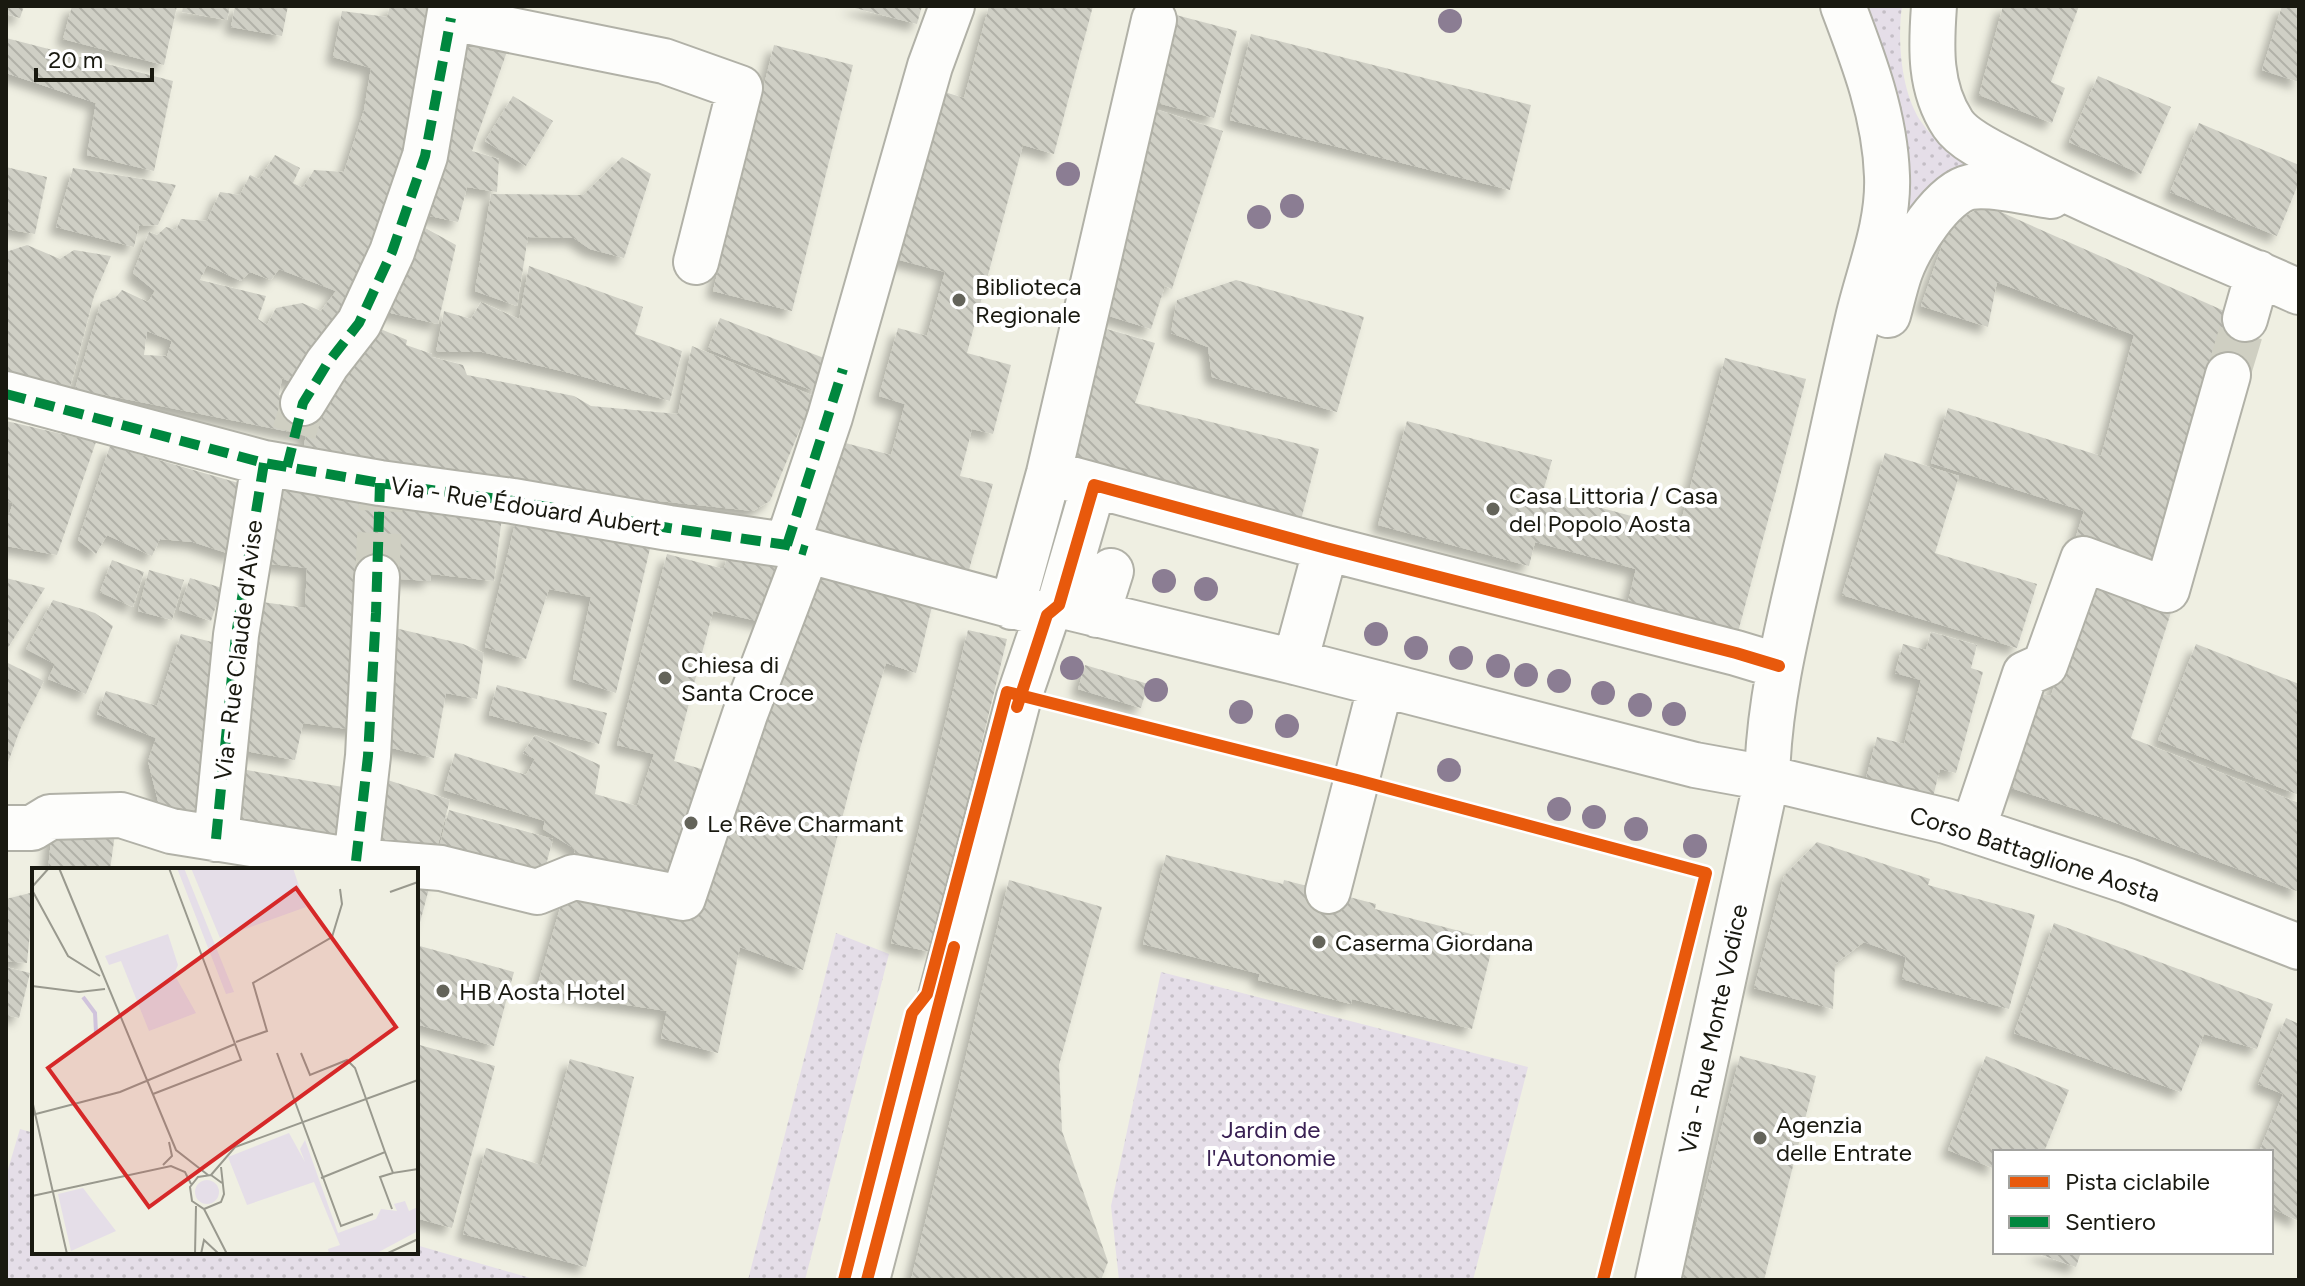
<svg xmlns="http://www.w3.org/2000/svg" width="2305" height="1286" font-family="Figtree,sans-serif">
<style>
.green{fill:url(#green-dots)}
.building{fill:url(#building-back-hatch);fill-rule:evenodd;filter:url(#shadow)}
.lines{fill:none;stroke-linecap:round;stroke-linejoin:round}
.minor-tunnel{stroke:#cfcfc2;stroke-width:44;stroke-dasharray:44 22;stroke-linecap:butt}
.minor-casing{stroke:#b1b1a7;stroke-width:48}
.minor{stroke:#fdfdfb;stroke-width:44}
.quiet{stroke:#00873e;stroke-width:10;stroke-dasharray:20 10;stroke-linecap:butt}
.cycleway-casing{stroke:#fff;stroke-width:17}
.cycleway{stroke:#e8590c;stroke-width:12}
.tree{fill:#8b7d93}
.poi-dot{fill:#64645a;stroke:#fff;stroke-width:3}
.labels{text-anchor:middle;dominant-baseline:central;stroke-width:8;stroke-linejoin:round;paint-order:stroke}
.poi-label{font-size:24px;fill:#191910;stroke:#fff;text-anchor:start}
.street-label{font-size:24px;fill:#191910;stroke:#fff}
.park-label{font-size:24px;fill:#392053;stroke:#fff}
.inset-river{fill:none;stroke:#d0c3dc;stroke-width:4}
.inset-road{fill:none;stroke:#99998e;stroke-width:2}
.view{fill:#d62828;fill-opacity:0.15;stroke:#d62828;stroke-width:4}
.inset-edge{fill:none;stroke:#191910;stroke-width:4}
</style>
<defs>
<pattern id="green-dots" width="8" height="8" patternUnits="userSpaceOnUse" patternTransform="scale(2)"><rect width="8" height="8" fill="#e5dee8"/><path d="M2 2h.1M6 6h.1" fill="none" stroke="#c4bec6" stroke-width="1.8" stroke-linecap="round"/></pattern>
<pattern id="building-back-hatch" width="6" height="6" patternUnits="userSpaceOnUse" patternTransform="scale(2)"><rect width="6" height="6" fill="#cfcfc5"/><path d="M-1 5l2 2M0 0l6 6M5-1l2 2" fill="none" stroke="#b1b1a8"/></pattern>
<filter id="shadow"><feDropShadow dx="-7" dy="7" stdDeviation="4" flood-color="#0004"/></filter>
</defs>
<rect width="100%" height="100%" fill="#efefe2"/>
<path class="green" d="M1861,6H1902C1897,40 1901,94 1922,123C1935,142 1956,156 1974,169L1902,237C1904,203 1911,165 1904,131C1896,87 1877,47 1861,6Z
M836,933L889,954L805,1280H748Z
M1161,972L1528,1067L1473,1280H1119L1111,1206Z
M20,1129L34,1133V1252H416V1245L537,1280H6V1176Z"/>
<path class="building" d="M6,6H24L20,18L6,14Z
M72,6H177L164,65L63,39Z
M183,6H230L227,20L182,12Z
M235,6H288L282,36L231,27Z
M390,6H444L412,171L352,322L334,317L318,363L297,385L282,378L279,395L303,403L366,323L407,340L406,345L432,354V357L463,365L467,375L574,396L591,406L678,414L692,346L814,396L770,501L753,511L508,485L341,454L304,445L306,435L75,389L101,302L116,297L122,290L148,302L155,291L133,273L149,232L157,235L166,227L176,230L181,219L207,221L220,192L240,195L250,175L259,179L275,155L300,168L293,183L303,188L314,170L344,172L364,110L371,68L333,57L342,11L387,17ZM207,265L241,281L250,272L271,280L279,269L336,291L321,311L302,303L276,308L267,325L258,319L266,296L200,280ZM147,331L172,341L167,356L144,355Z
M847,6H922L917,24Z
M989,6H1093L1054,154L1023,145L967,353L1011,365L993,434L972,429L960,476L993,484L969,570L810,527L834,440L891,455L905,404L879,396L898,328L927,336L945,272L892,258L938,90L964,98Z
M2003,6H2079L2051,82L2065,88L2052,123L1979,95Z
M2282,6H2299V82L2262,70Z
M1176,15L1237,31L1214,118L1154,102Z
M458,34L510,43L472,151L499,159L497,192L467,187L458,222L416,213Z
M1251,34L1531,105L1510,190L1230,120Z
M6,38L173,81L154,171L87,155L96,103L6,73Z
M774,45L853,65L792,311L713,291Z
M2098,76L2171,107L2141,174L2069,142Z
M513,96L553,121L526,166L485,141Z
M1152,108L1223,131L1172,289L1165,286L1151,329L1093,311Z
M2199,123L2299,165V182L2277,236L2170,192Z
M622,157L651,174L624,258L590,249L574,238L528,237L517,306L475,291L491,194L583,195Z
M6,167L47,177L35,234L6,229Z
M73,168L148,180L176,185L158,225L139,226L134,247L56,227Z
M1985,205L2256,325L2174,603L2131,738L2299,803V892L2103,818L2005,786L2032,692L2051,696L2088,574L2066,568L2084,511L1931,463L1948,408L2101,456L2134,335L1997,282L1988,327L1921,306L1949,225Z
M409,219L456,245L438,324L378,310Z
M27,245L60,259L74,250L111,256L94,296L70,388L6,374V252Z
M529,266L643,307L635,334L682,351L670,401L570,373L482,352H436L444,311L471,319L481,302L519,319Z
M1236,280L1364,317L1337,412L1212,377L1208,347L1171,333L1177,300Z
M720,318L829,360L816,392L708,349Z
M1093,325L1155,343L1135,403L1319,449L1301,520L1059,458Z
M1725,358L1806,379L1738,632L1628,602L1636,569L1535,542L1529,566L1378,525L1407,421L1552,460L1543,492L1679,529Z
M6,421L96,442L57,555L6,546V524L13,503L6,501Z
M110,446L249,486L236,556L193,542L160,539L152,556L107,535L96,554L78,540Z
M1885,453L1959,476L1935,553L2037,584L2017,648L1842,595Z
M266,476L502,517L494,581L431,574L430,581L370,577L362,731L303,723L295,760L234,749L248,600L305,608L307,568L253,562Z
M517,516L652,540L616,693L573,679L591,597L549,589L526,659L485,647Z
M728,553L785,568L771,624L713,611L674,761L715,773L682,886L572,862L575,849L543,829L545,821L444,790L455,753L526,775L535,759L523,753L535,735L600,765L595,794L637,806L654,754L617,745L667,554L724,569Z
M112,560L144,572L133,607L100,592Z
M809,561L935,594L916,673L886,663L861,745L803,970L740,947L718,1053L661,1038L667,1011L593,1000L537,987L563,898L688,919L754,709Z
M149,570L184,580L172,620L138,611Z
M6,578L45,588L6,651Z
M190,578L222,588L211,621L179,610Z
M53,600L95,613L113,626L86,694L48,679L55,664L26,649Z
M382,625L463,644L484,653L477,699L446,693L434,758L379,745L396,667L377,660Z
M968,630L1007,639L931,952L891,943Z
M1931,632L1977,645L1971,668L1983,672L1956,773L1940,769L1933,797L1866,778L1877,737L1904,744L1921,680L1895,673L1903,644L1926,650Z
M181,634L231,647L211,828L162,817L148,761L156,738L97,714L106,691L157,706Z
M2196,644L2299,684V795L2158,740Z
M6,662L44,681L21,727L6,768Z
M1085,665L1148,684L1141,708L1078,689Z
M497,685L607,713L599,744L489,715Z
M230,767L354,789L346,851L227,831Z
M375,776L450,800L433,862L367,843Z
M449,810L553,839L542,880L438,851Z
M52,830L115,834L110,870H48Z
M1817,842L1930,879L1928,885L2035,915L2009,1009L1902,979L1906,957L1864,942L1835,964L1833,1009L1754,988L1784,876Z
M1166,855L1283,884L1284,880L1376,904L1375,909L1494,940L1472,1029L1352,999L1351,1004L1258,980L1260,974L1143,944Z
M416,872L432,877L417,934L416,933Z
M1009,880L1102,907L1059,1065L1062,1131L1108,1262L1101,1280H911Z
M34,892L27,963L6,961V899Z
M2054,923L2273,1004L2257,1049L2204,1034L2181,1092L2014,1033Z
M416,945L514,972L494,1046L416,1024Z
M6,967L30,973L19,1018L6,1015Z
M2286,1018L2299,1024V1221L2271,1208V1152H2259L2283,1094L2258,1084Z
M416,1044L495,1066L452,1228L416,1218Z
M1740,1056L1816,1076L1764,1280H1682Z
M1986,1056L2069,1090L2044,1152H1995V1169L1948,1150Z
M570,1059L634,1077L586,1267L463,1234L486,1148L541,1165Z
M2033,1252H2081L2076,1267Z"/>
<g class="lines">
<path class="minor-tunnel" d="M2228,375L2245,319
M294,433L303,403
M377,577L381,500"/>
<defs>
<path id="minor" d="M1934,6C1931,47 1929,88 1953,124C1965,142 2001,157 2020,167C2110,214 2206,250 2299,292
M451,18L664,61L740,88L696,262
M1888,315C1892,301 1895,286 1900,272C1909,247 1942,193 1970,187C1993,183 2029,193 2051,196
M2245,319L2258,273
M6,394L264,463L380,483L513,501L669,528L787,545L1047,615
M303,403L327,364L359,323L392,252L425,156L451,6
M1049,473L1326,548L1736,653L1779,666
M787,545L830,417L930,66L952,6
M1059,605L1295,662L1695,765L1767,778L1946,821L2128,881L2299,947
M1012,607L1049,473L1154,20
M1097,615L1111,571
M1295,662L1326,548
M6,828H32L50,817L121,815L171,831L356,861L441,868L537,892L574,877L683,898L745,714L807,551
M1973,829L2025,674L2045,665L2083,559L2167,590L2228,375
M216,839L236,635L264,463
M356,861L368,756L377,577
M1328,891L1381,684
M867,1280L1019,697L1047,615L1059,605L1094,485
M1658,1280L1767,778C1769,698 1789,622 1807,544C1825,469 1840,394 1858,318C1869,271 1889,225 1887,176C1885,116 1864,61 1843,6"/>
</defs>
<use href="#minor" class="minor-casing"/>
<use href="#minor" class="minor"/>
<path class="quiet" d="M6,394L264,463L380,483L513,501L669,528L787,545L807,551
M287,467L303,403L327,364L359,323L392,252L425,156L451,18
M787,545L843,369
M216,839L236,635L264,463
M356,861L368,756L376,613L380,483"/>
<defs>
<path id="cycleway" d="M1017,707L1047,615L1059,605L1094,485L1326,548L1736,653L1779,666
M844,1280L912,1013L927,994L1007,692L1357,780L1706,873L1603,1280
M867,1280L954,947"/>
</defs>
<use href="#cycleway" class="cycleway-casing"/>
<use href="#cycleway" class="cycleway"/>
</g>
<g class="tree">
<circle cx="1450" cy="21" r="12"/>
<circle cx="1068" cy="174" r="12"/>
<circle cx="1292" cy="206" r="12"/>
<circle cx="1259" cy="217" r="12"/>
<circle cx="1164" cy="581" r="12"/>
<circle cx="1206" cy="589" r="12"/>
<circle cx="1376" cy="634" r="12"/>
<circle cx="1416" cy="648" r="12"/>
<circle cx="1461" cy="658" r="12"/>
<circle cx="1498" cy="666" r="12"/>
<circle cx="1072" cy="668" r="12"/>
<circle cx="1526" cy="675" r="12"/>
<circle cx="1559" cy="681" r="12"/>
<circle cx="1156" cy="690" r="12"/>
<circle cx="1603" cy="693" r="12"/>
<circle cx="1640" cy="705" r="12"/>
<circle cx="1241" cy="712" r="12"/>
<circle cx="1674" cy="714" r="12"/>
<circle cx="1287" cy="726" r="12"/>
<circle cx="1449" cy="770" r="12"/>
<circle cx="1559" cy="809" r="12"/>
<circle cx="1594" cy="817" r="12"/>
<circle cx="1636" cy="829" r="12"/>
<circle cx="1695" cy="846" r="12"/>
</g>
<g class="poi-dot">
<circle cx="959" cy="300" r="8"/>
<circle cx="1493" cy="509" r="8"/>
<circle cx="665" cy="678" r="8"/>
<circle cx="691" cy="823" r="8"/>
<circle cx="1319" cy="942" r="8"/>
<circle cx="443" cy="991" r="8"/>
<circle cx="1760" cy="1138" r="8"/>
</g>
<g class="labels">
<g class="poi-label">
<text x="975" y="286">Biblioteca<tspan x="975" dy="28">Regionale</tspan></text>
<text x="1509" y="495">Casa Littoria / Casa<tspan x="1509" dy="28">del Popolo Aosta</tspan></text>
<text x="681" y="664">Chiesa di<tspan x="681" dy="28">Santa Croce</tspan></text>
<text x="707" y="823">Le Rêve Charmant</text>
<text x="1335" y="942">Caserma Giordana</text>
<text x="459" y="991">HB Aosta Hotel</text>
<text x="1776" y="1124">Agenzia<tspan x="1776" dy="28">delle Entrate</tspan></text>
</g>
<g class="street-label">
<text transform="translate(526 506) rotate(9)">Via - Rue Édouard Aubert</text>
<text transform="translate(238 650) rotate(-83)">Via - Rue Claude d'Avise</text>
<text transform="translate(2035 854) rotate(18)">Corso Battaglione Aosta</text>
<text transform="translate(1713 1029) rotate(-78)">Via - Rue Monte Vodice</text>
</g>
<g class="park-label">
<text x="1271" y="1129">Jardin de<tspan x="1271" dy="28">l'Autonomie</tspan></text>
</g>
</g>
<g transform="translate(32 868)">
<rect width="386" height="386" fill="#efefe2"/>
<path d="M145,0H152L202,124L194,126ZM159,0H261L274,39L188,70ZM136,66L146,97L142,106L164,145L117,163L89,93L77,97L73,88ZM257,265L273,294L268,281L273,272L306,365L344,351L349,341L365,343L362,336L373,333L377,343L386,339V363L343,386H297L296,381L308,377L282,314L215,337L196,289ZM163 324a12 12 0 1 1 24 0a12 12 0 1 1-24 0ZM51,320L84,363L39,383L26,326Z" fill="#e5dee8"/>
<path class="inset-river" d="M51,129L63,145L64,164"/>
<path class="inset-road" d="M27,0L144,282L176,307M0,19L17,0M0,22L36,88L68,108M358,24L386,14M0,118L47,124L73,121M204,174L235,163L221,115L300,69L310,36L308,21M245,185L309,358L341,346M269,185L278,207L315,192L323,200L353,284M121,226L209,192L137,0M0,232L35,386M0,247L88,224L203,176M131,297L140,288L137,274M189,299L192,326L189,334L172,341L160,333L158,319L166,309L179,307L190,315M179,307L203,279L386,212M289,310L353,284L361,305L386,301M0,328L139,298L153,304L159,316M172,341L195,386M360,341L348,309L361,305M163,386L164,338M169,386L172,372L187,386M354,386L386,371"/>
<path class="view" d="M264,20L364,159L117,339L16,200Z"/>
<rect width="386" height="386" class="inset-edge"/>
</g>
<rect width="2305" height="1286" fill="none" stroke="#191910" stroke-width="16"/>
<rect x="1993" y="1150" width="280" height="104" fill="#ffffff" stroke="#a3a39f" stroke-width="2"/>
<rect x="2009" y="1176" width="40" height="12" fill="#e8590c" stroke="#a3a39f" stroke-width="2"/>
<text x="2065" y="1190" font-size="24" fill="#191910">Pista ciclabile</text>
<rect x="2009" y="1216" width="40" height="12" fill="#00873e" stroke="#a3a39f" stroke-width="2"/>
<text x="2065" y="1230" font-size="24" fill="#191910">Sentiero</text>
<path d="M36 68v12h116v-12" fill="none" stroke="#191910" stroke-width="4"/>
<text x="48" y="68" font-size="24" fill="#191910" stroke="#ffffff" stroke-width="6" paint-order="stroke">20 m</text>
</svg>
